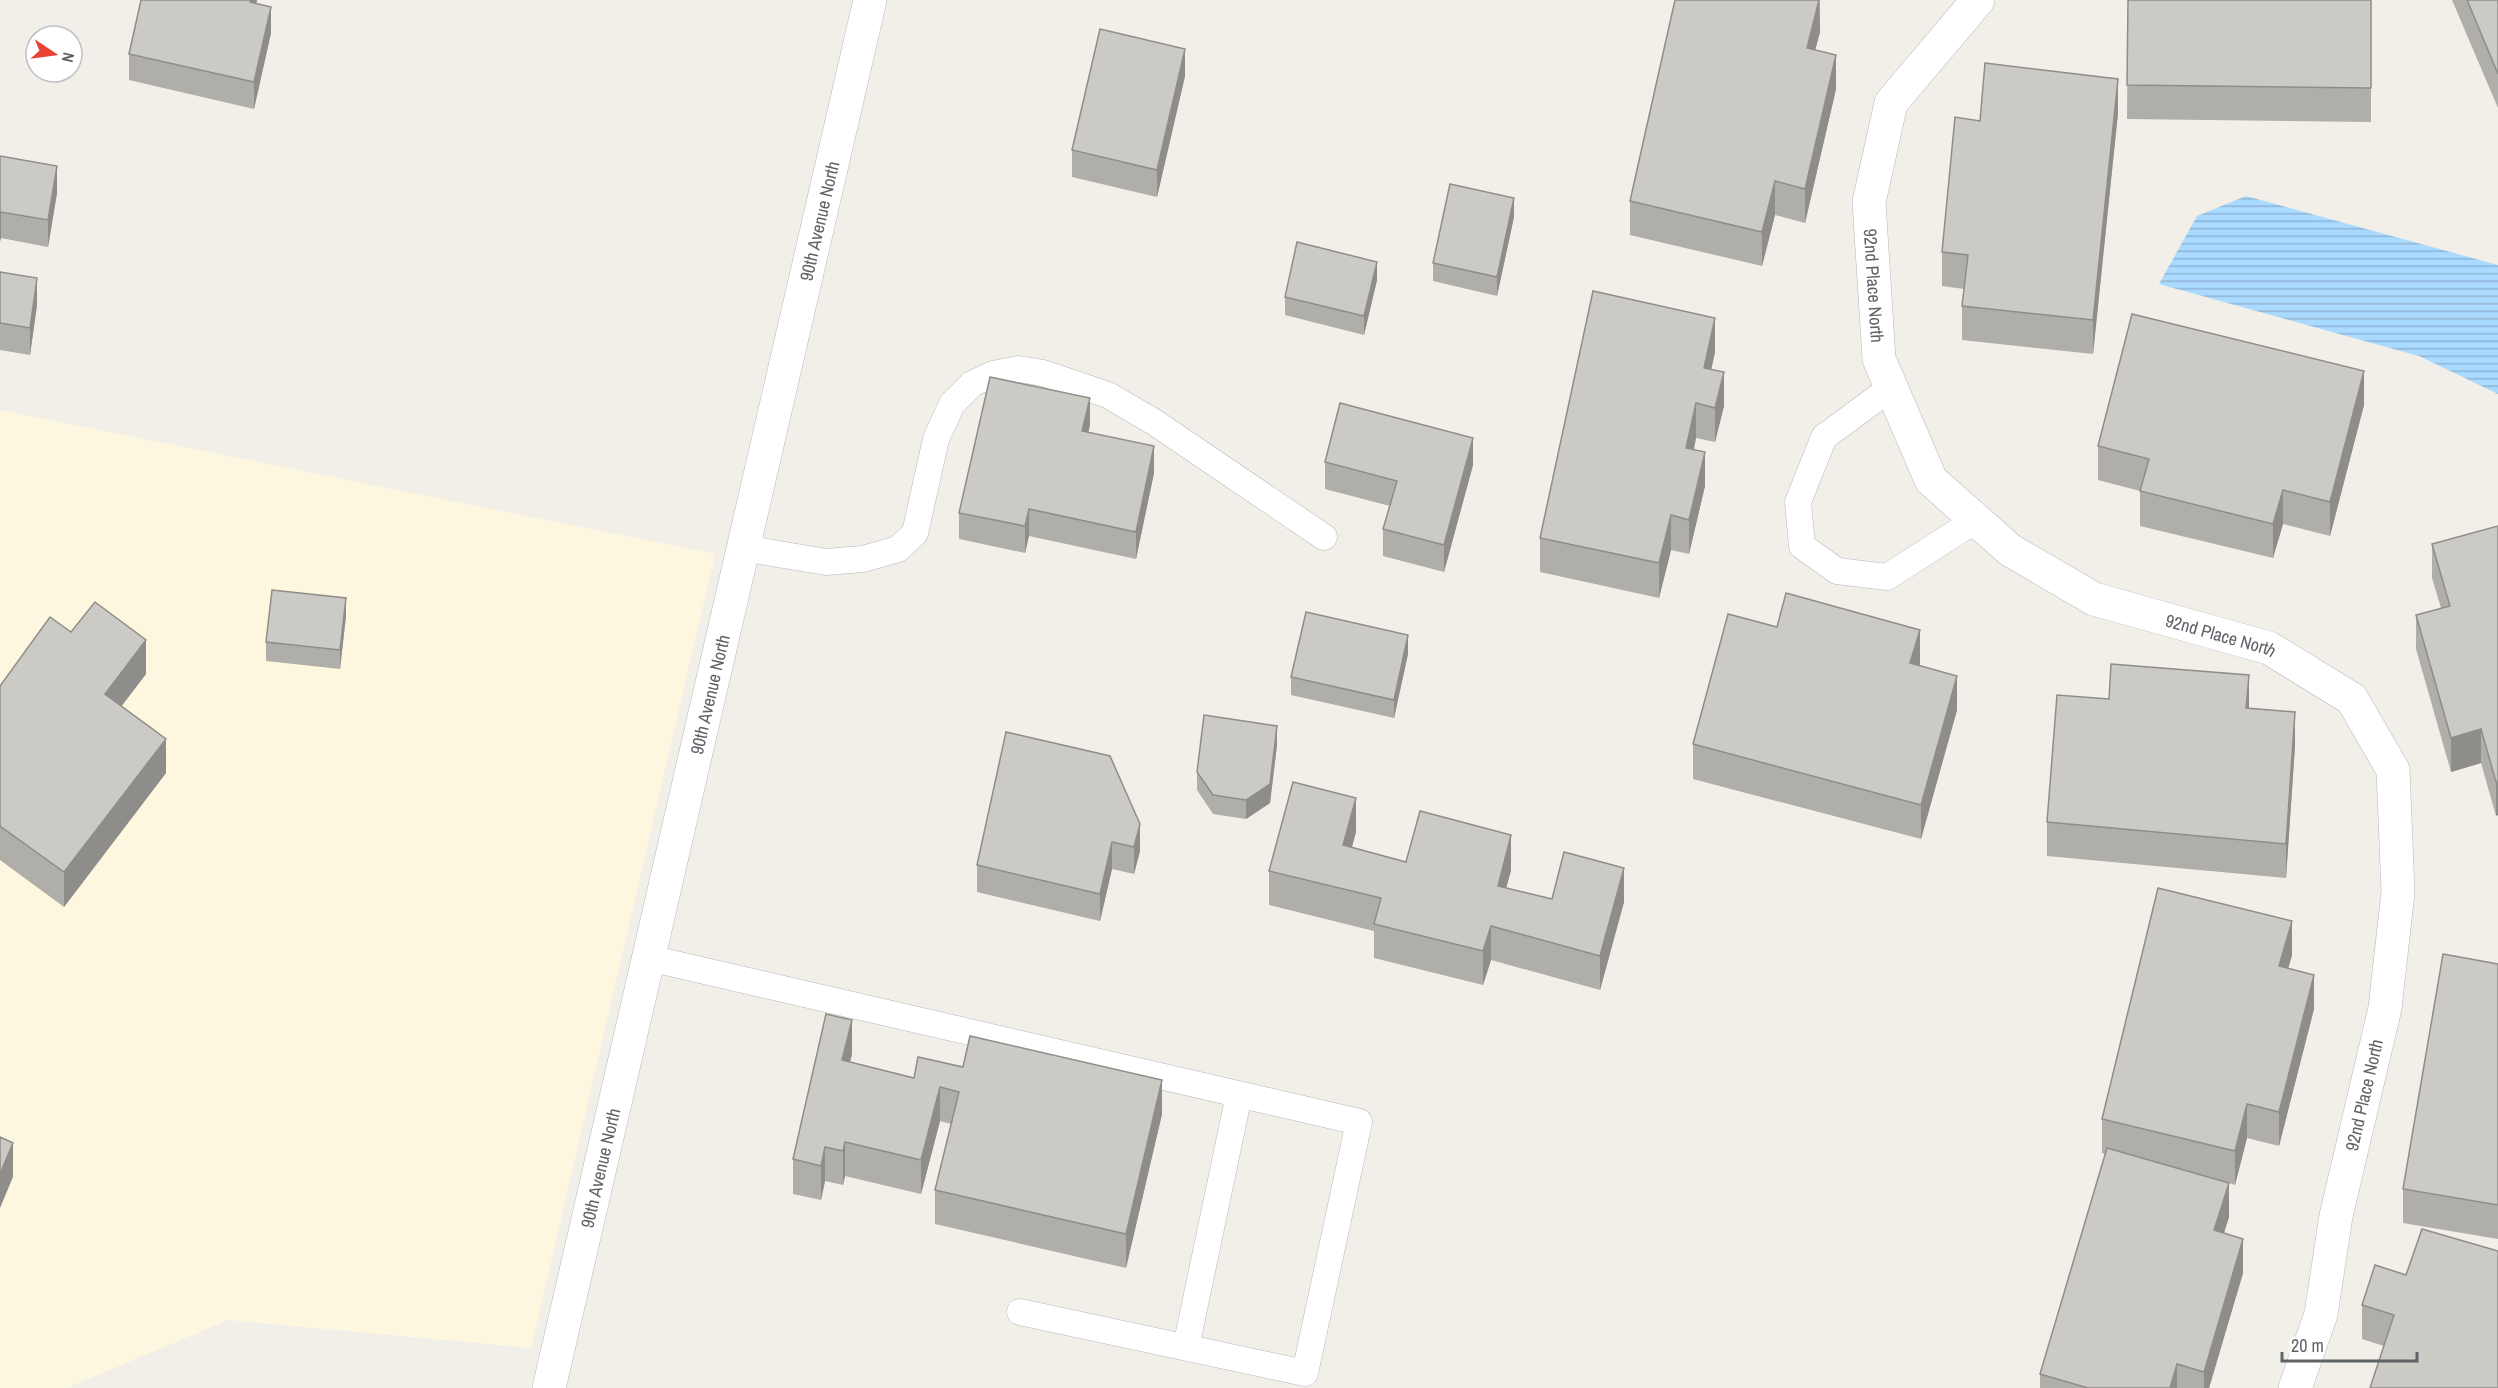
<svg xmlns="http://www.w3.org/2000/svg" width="2498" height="1388" font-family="'Archivo Narrow',sans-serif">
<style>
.commercial{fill:#fef7e0}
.water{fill:url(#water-rules)}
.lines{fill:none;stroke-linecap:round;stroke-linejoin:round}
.service-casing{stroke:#b5b8bc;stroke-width:27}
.minor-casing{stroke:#b5b8bc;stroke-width:34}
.tertiary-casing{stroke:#b5b8bc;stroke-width:34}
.service{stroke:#fff;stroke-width:26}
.minor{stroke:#fff;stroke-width:33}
.tertiary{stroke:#fff;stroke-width:33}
.wall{fill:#afaea9}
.shaded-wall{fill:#8f8d8a}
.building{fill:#cccac5;stroke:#8f8d8a;stroke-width:1.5}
.labels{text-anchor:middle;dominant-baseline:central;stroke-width:4.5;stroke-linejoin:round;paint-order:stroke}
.street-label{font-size:18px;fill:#5f6368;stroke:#fff}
</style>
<defs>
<pattern id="water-rules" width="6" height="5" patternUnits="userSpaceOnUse" patternTransform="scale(1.5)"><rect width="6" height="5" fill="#aadaff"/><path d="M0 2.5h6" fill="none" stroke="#8eb4d2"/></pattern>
</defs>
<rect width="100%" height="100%" fill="#f1efe8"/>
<path class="commercial" d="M0,410L715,554L531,1348L228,1320L67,1388H0Z"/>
<path class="water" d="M2246,196L2498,265V394L2419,356L2159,284L2197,216Z"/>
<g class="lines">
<defs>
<path id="service" d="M1892,387L1824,437L1798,502L1802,546L1837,571L1887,577L1976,520
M743,548L826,562L863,559L898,549L915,533L936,439L952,404L972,384L993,374L1019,369L1043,373L1108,395L1154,422L1324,537
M649,958L1359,1122L1305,1373L1020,1312
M1186,1347L1239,1095"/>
<g id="minor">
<path id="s1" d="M1978,0L1891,103L1869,202L1879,359L1931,480L2010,550L2094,599L2269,648L2352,699L2393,770L2398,892L2385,1008L2336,1216L2321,1314L2295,1388"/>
</g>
<g id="tertiary">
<path id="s2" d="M549,1388L870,0"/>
</g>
</defs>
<use href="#service" class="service-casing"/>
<use href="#minor" class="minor-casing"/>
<use href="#tertiary" class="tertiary-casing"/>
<use href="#service" class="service"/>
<use href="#minor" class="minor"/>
<use href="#tertiary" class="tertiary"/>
</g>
<path class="wall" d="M141,0H257L256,3L271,33L254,109L129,80V54Z
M1820,0V32L1815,50L1836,89L1805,223L1775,215L1762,266L1630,235V201Z
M2128,0H2371V122L2127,119Z
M2452,0H2498V108Z
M1185,76L1157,197L1072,177V150Z
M2118,113L2093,354L1962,340V306L1964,289L1942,286V252L1980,121Z
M0,156L57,193L48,247L1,238Z
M1514,217L1497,296L1433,281V263Z
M0,272L37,305L30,355L0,350Z
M1377,280L1364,335L1285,315V297Z
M1715,352L1711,370L1724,406L1715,442L1696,438L1694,450L1705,486L1689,554L1671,550L1659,598L1540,572V538Z
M2364,405L2330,536L2283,524L2273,558L2140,526V491L2098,480V446Z
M1090,425L1088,432L1154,473L1136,559L1029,536L1025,553L959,539V513Z
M1325,462L1473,465L1444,572L1383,556V529L1390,506L1325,489Z
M2498,526L2496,816L2481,763L2451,772L2416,649V615L2441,608L2432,578V544Z
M346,616L340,669L266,661V642Z
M71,632L146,674L121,706L166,773L64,907L0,860V686Z
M1408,654L1394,718L1291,695V677Z
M1919,665L1957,710L1921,839L1693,779V744Z
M2109,699L2249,708L2295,746L2286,878L2047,856V822Z
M1006,732L1140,851L1134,874L1112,869L1100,921L977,892V865Z
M1277,745L1270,803L1246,819L1213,814L1197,790V772Z
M1356,832L1352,847L1406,862L1511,870L1506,888L1552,899L1624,902L1600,990L1491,960L1483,985L1374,958V931L1269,905V871Z
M2292,955L2288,969L2314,1009L2279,1146L2247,1138L2235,1185L2229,1183V1217L2224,1233L2243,1273L2209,1388H2040V1374L2105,1154L2102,1153V1119Z
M2498,964V1239L2403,1223V1189Z
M852,1054L850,1062L914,1078L1162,1114L1126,1268L935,1224V1190L951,1124L940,1121L921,1194L845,1176L843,1185L825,1181L821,1200L793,1194V1159Z
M2406,1275L2384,1346L2362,1339V1305Z"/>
<path class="shaded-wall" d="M251,0H257L250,29Z
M1819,0L1820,32L1807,82V48Z
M271,7V33L254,109V82Z
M1185,49V76L1157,197V170Z
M1836,55V89L1805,223V189Z
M2118,79V113L2093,354V320Z
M57,166V193L48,247V220Z
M1775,181V215L1762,266V232Z
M1514,198V217L1497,296V277Z
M1,212V238L0,242V215Z
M1377,262V280L1364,335V316Z
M37,278V305L30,355V328Z
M1715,318V352L1704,402V368Z
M2364,371V405L2330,536V502Z
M1724,372V406L1715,442V408Z
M1090,398V425L1082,458V431Z
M1696,403V438L1686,482V448Z
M1473,438V465L1444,572V545Z
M1154,446V473L1136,559V532Z
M1705,452V486L1689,554V520Z
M2283,490V524L2273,558V524Z
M1029,509V536L1025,553V526Z
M1671,515V550L1659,598V563Z
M346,598V616L340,669V650Z
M1920,630V664L1910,697V663Z
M1408,635V654L1394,718V700Z
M146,640V674L105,728V694Z
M2249,675V709L2246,708Z
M1957,676V710L1921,839V805Z
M2295,712V746L2286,878V844Z
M1277,726V745L1270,803L1246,819V800Z
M2481,729V763L2451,772V738Z
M166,739V773L64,907V872Z
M2498,781V815L2496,816V782Z
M1356,798V832L1343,879V845Z
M1140,824V851L1134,874V847Z
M1511,835V870L1498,920V886Z
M1112,842V869L1100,921V894Z
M1624,868V902L1600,990V956Z
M2292,921V955L2279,1000V966Z
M1491,926V960L1483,985V951Z
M2314,975V1009L2279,1146V1112Z
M852,1020V1054L842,1094V1060Z
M1162,1080V1114L1126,1268V1234Z
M940,1087V1121L921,1194V1160Z
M2247,1104V1138L2235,1185V1151Z
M845,1142V1176L843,1185V1151Z
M13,1143V1177L0,1208V1174Z
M825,1147V1181L821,1200V1166Z
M2229,1183V1217L2214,1264V1230Z
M2243,1239V1273L2209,1388H2204V1372Z
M2177,1364V1388H2170Z"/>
<path class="building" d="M141,0H251L250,2L271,7L254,82L129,54Z
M1675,0H1819L1807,48L1836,55L1805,189L1775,181L1762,232L1630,201Z
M2128,0H2371V88L2127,85Z
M2467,0H2498V74Z
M1100,29L1185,49L1157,170L1072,150Z
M1985,63L2118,79L2093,320L1962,306L1968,255L1942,252L1955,117L1980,121Z
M0,156L57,166L48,220L1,212L0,215Z
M1450,184L1514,198L1497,277L1433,263Z
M1297,242L1377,262L1364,316L1285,297Z
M0,272L37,278L30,328L0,323Z
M1593,291L1715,318L1704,368L1724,372L1715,408L1696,403L1686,448L1705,452L1689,520L1671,515L1659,563L1540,538Z
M2132,314L2364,371L2330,502L2283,490L2273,524L2140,491L2149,459L2098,446Z
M990,377L1090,398L1082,431L1154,446L1136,532L1029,509L1025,526L959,513Z
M1340,403L1473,438L1444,545L1383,529L1397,481L1325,462Z
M2498,526V781L2496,782L2481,729L2451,738L2416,615L2450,606L2432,544Z
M272,590L346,598L340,650L266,642Z
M1786,593L1920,630L1910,663L1957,676L1921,805L1693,744L1728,614L1777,627Z
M95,602L146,640L105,694L166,739L64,872L0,826V686L50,617L71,632Z
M1306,612L1408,635L1394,700L1291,677Z
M2111,664L2249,675L2246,708L2295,712L2286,844L2047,822L2057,695L2109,699Z
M1204,715L1277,726L1270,784L1246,800L1213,795L1197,772Z
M1006,732L1110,756L1140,824L1134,847L1112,842L1100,894L977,865Z
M1293,782L1356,798L1343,845L1406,862L1420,811L1511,835L1498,886L1552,899L1564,852L1624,868L1600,956L1491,926L1483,951L1374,924L1381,898L1269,871Z
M2158,888L2292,921L2279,966L2314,975L2279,1112L2247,1104L2235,1151L2102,1119Z
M2443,954L2498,964V1205L2403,1189Z
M826,1014L852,1020L842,1060L914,1078L918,1057L963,1067L970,1036L1162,1080L1126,1234L935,1190L959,1092L940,1087L921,1160L845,1142L843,1151L825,1147L821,1166L793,1159Z
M0,1137L13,1143L0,1174Z
M2107,1148L2229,1183L2214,1230L2243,1239L2204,1372L2177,1364L2170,1388H2088L2040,1374Z
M2422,1229L2498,1251V1388H2370L2394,1315L2362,1305L2375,1265L2406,1275Z"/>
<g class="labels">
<g class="street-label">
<text stroke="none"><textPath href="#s2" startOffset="1198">90th Avenue North</textPath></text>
<text stroke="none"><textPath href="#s1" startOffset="320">92nd Place North</textPath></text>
<text stroke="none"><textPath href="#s1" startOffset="860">92nd Place North</textPath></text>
<text stroke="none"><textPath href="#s2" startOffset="712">90th Avenue North</textPath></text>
<text transform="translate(2364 1095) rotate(-77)">92nd Place North</text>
<text stroke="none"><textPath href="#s2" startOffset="226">90th Avenue North</textPath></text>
</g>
</g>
<g transform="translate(54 54) rotate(103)"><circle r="28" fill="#ffffff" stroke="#bfc1c3" stroke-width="1.5"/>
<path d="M0-4.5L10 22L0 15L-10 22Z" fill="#ea4335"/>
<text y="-9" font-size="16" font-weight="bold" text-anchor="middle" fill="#5f6368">N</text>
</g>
<path d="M2282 1352v9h135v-9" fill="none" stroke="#5f6368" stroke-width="3"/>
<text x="2291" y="1352" font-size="18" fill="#5f6368" stroke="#ffffff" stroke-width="4.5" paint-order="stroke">20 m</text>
</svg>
